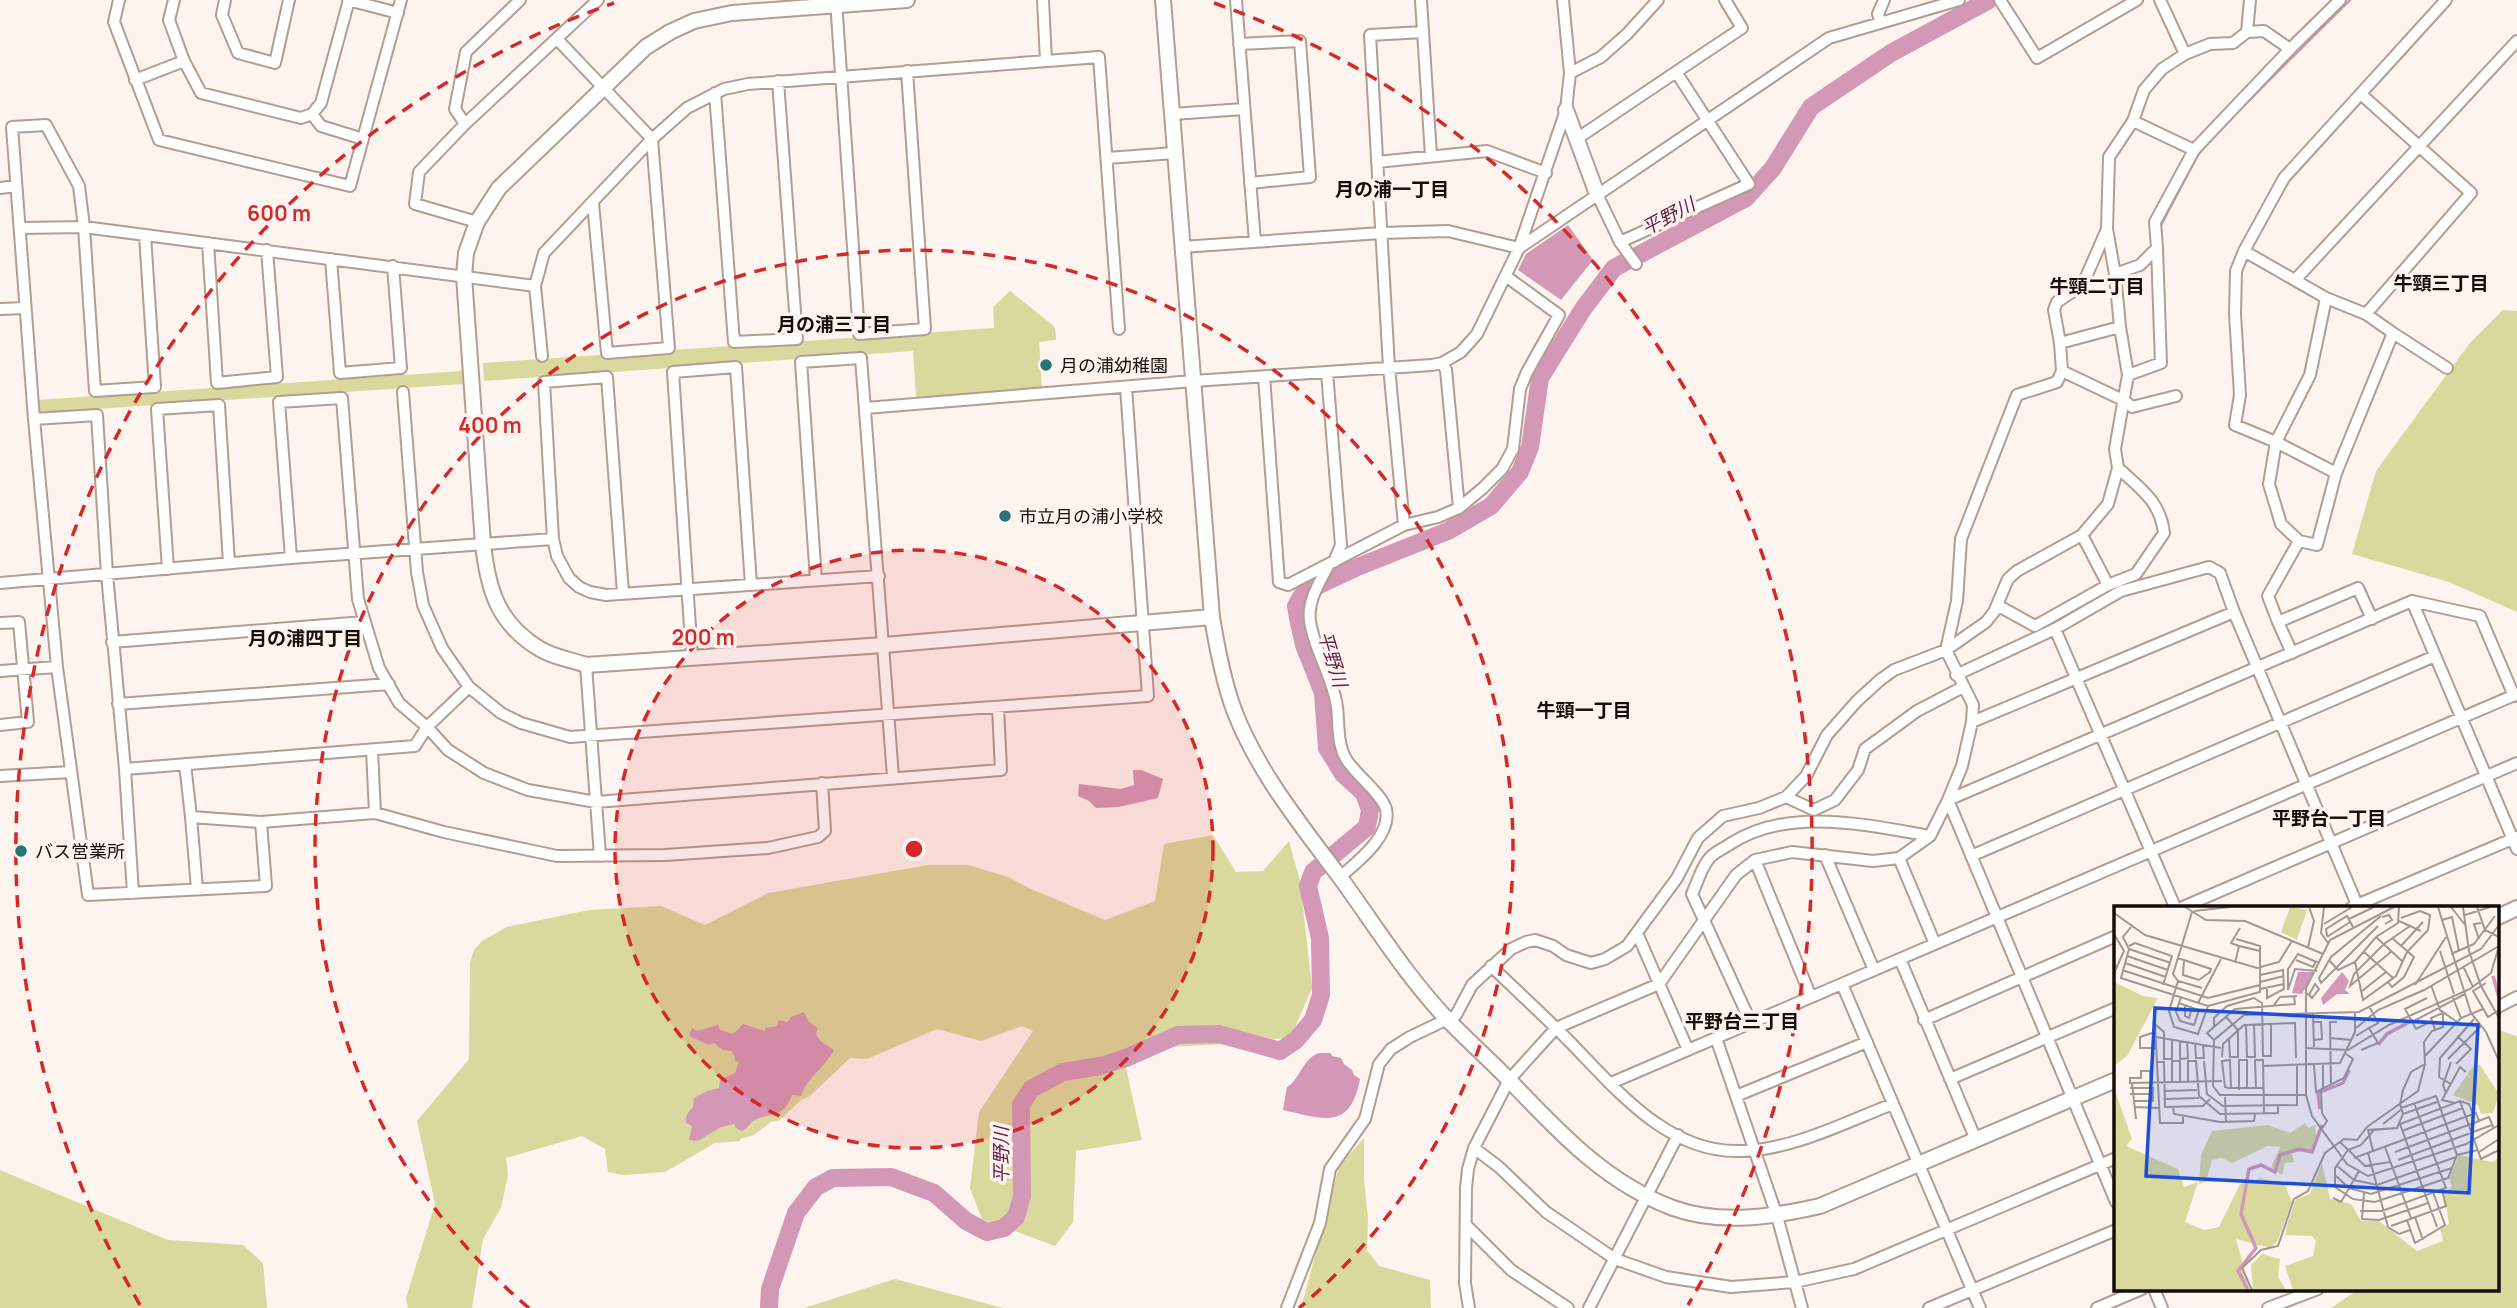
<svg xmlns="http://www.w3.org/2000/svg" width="2517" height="1308" font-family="Manrope,'Noto Sans JP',sans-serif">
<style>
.green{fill:#d9d99d}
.water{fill:#d398b6}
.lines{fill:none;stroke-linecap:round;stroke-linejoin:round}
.stream{stroke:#d398b6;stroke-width:2.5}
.river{stroke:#d398b6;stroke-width:18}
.minor-casing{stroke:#b39d92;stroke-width:14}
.tertiary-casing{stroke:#b39d92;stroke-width:18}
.minor{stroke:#fff;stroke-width:10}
.tertiary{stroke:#fff;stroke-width:14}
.ring{fill:none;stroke:#d62828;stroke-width:3.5;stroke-dasharray:12 9}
.poi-dot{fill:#297477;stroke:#fdf4ef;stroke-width:2.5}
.labels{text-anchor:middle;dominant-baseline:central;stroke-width:7;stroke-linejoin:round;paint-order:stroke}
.poi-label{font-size:18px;fill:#160e0a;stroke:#fdf4ef;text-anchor:start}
.neighbourhood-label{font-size:19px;font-weight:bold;fill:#160e0a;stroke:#fdf4ef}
.water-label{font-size:19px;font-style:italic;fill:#641e47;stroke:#fdf4ef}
.inset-river{fill:none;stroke:#d398b6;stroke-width:3.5}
.inset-road{fill:none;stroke:#a19893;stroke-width:2}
.view{fill:#1d4ed8;fill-opacity:0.15;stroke:#1d4ed8;stroke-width:3.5}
.inset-edge{fill:none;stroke:#160e0a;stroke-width:3.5}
.centre{fill:#d62828;stroke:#fdf4ef;stroke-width:3.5}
.ring-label{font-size:21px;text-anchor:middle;font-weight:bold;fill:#d62828;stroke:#fdf4ef;stroke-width:7;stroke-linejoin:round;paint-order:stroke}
</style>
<rect width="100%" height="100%" fill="#fdf4ef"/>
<path class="green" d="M1010,291L1055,327L1056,340L1039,342L1042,388L916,397L913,351L484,381L483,363L994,328L993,307Z
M2503,310L2517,311V612L2449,582L2352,554L2376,471L2469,344Z
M462,371L463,384L38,413L37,400Z
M1213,835L1236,872L1263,871L1289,841L1300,881L1312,988L1291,1037L1248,1043L1167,1047L1126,1068L1142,1140L1076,1151L1073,1222L1055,1246L982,1219L970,1188L979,1112L1033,1031L1022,1026L981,1041L937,1029L867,1059L850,1058L810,1096L801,1100L780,1120L771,1122L754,1135L740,1139V1141L715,1143L665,1172L623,1175L608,1172L605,1149L582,1136L506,1158L508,1175L501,1208L483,1239L472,1308H408L406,1298L435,1204L417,1121L469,1059L470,963L474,950L482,941L507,927L589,910L661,906L705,925L768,893L928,865H968L1008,877L1031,889L1105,920L1155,901L1164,844Z
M2498,1030L2517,1036V1308H2331L2359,1289H2498Z
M1364,1138V1180L1368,1218L1367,1250L1379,1266L1430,1280L1431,1308H1301L1339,1166Z
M0,1170L168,1240L243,1245L263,1263L267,1308H0Z
M895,1279L1003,1308H804Z"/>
<path class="water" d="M1568,225L1593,260L1561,300L1518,270L1526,254Z
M1133,770H1141L1163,779L1158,798L1119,807L1096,808L1089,801L1078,796L1079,784L1121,789L1134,785Z
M804,1012L809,1022L818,1028L816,1034L820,1041L834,1050C825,1068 807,1077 801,1096L792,1095C784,1117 774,1112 755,1120C749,1123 749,1128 742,1131L737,1129L734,1124L721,1127L698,1141L689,1140L692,1126L686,1123C685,1116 688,1112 693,1107L694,1098L707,1091L719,1088L720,1080L735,1073L739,1062L735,1061L734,1055L731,1051L723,1050L714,1043L709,1045L689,1036L692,1028L697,1031L718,1025L720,1030L733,1034L743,1024L765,1031V1028L777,1026L779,1020L787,1022L791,1017Z
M1319,1053H1331L1332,1056L1341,1058L1344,1064L1352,1070L1354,1075L1360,1079C1350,1131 1324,1119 1283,1110L1287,1087C1301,1078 1303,1058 1319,1053Z"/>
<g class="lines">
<path class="stream" d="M2228,121L2350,0
M2162,237L2160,227L2198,155L2209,141"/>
<path class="river" d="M769,1308L770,1289L796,1213L816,1187L833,1178L891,1177L934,1193L966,1221L987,1232L1004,1228L1016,1217L1022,1196L1021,1105L1031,1089L1063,1072L1100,1066L1126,1058L1178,1035L1219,1034L1280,1051L1296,1040L1313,1020L1321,995L1320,938L1308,886L1313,872L1367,827L1370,810L1364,793L1343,774L1327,748L1323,693L1304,645L1298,618L1296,606L1304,592L1355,568L1448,531L1491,506L1520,472L1530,447L1540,378L1583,309L1614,268L1746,198L1773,168L1811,107L1891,53L1989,0"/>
<defs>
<path id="minor" d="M119,0L114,22L159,140L350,186L401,0
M174,0L169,20L184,61L201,93L301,118L312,114L321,103L349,0
M225,0L222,15L238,53L275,63L289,0
M348,0L398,13
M1043,0L1046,61
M1236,0L1255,242
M1421,0L1431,156
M2000,0L2037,58L2137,0
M2160,0L2185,54
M836,1L859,334L925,329L907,71
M1881,23L1878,14L1884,0
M2247,32L2264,31L2290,49
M557,39L652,139L669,348L607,353L593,203
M1239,44L1300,41L1310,177L1250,183
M1676,72L1742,28L1725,0
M1570,73L1601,57L1627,34L1658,0
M135,80L184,61
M715,93L734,342L797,339L778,81
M2362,95L2471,193L2366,314
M312,114L321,126L363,139
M1172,114L1244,109
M2133,121L2194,150
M465,124L455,109L466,52L520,0
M1578,138L1676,72L1749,184L1620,242
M1108,158L1174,153
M1377,162L1487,151L1546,173
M0,188L16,186
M1597,194L1620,242L1636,264
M477,222L415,204L419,172L465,124L598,0
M21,228L84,227L535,286
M145,235L155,387L95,391L84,227L79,186L46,125L12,127L34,419L57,667L88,895L266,886L261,822
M208,243L217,383L277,377L267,250
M1182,247L1381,233L1448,231L1519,248L1829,38L1959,0
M2244,251L2326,298L2366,314L2393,333
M331,259L340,373L401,368L393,266
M2115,274L2140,265L2157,248L2155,222L2194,150L2290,49L2340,0
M2295,280L2517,41
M0,309L25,308
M2060,343L2054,310L2057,302L2076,289L2086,277L2107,229
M542,356L535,286L544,253L652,139L687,108L724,89L748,84L1099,57L1119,329
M1442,363L1446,370L1459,508
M2062,371L2125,401L2132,407L2176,396
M1327,372L1341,545L1334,562
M2128,375L2161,363L2157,248
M1264,376L1279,582L1288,585L1404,525L1438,517L1459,508L1483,488L1502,469L1513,449L1520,389L1527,372L1559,315L1507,277
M403,392L417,572L423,605L442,648L469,687L501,713L521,723L570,737L1148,696L1126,387
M866,408L1193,381L1432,365L1442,363L1461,352L1477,334L1519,248L1566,110L1570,73L1563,0
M34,419L97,415L107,574L125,769L415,746L427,727L469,687
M2336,473L2276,442L2235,425L2240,395L2235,314L2236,271L2244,251L2284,178L2446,0
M1404,525L1389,367L1370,35L1423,32
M2082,535L2108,585
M2299,541L2281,524L2269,484L2276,442L2310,375L2326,298
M291,558L279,402L342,398L358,599L379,668L399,703L427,727L448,750L484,773L528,790L596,802L1001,770L998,708
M1328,566C1320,582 1307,601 1310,621C1314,650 1333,677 1337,707C1339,724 1337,744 1346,759C1355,774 1382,794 1386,809C1392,836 1357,862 1340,877
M168,569L157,409L219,405L229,563
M816,580L801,362L861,358L893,777
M0,583L291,558L553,539
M623,593L607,377L544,382L553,539L557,556L569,578L579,587L590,592L606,595L879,576
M2412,601L2517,849
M1997,605L2035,626L2108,585L2136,574L2164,533C2160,501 2141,489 2118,468
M2372,619L2358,588L2278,622L2268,596L2299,541L2317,545L2336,473L2393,333L2447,368
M2278,622L2292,653
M0,623L19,622L28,722L0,725
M2055,629L2175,907
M112,642L364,622
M692,657L673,372L736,367L751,585
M586,665L600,856
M0,671L57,667
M1956,675L2055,629L2121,591L2209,567L2220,573L2234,612L2358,907
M118,704L389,684
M1972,722L2234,612
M372,750L375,813
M185,764L191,817L261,822L375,813L444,832L557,856L665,855L768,848L818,837L825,831L822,783
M125,769L133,893
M0,776L71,772
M1786,797L1814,810L1835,800L1858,770L1865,749L1917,711L1963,687
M191,817L197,889
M1825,855L1874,970
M1971,856L2435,656
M1899,858L1935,944
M1755,860L1811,997
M2183,907L2517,763
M2352,907L2517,837
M1637,933L1688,1050
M1900,959L1976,1140
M1491,966C1515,989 1540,1012 1564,1036C1612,1084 1665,1154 1741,1151C1793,1150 1845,1122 1893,1104
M1842,984L1980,1308
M2498,1007L2517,997
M1924,1020L2116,936
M1751,1023L1692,894C1697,883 1701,869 1708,860C1712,853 1723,849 1730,844C1789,806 1866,825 1930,836
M1716,1038L1777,1216L1802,1308
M1950,1079L2116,1008
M1611,1083L2517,694
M1736,1096L1867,1042
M1474,1148L1499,1167L1546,1212L1615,1259L1666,1277L1731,1287L1795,1282L1854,1269L2116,1158
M2116,1202L1948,800L2412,601L2480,616L2514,696
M1467,1226L1511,1270L1568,1308
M2154,1289L2162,1308
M1287,1308L1320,1223L1330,1169L1365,1119L1379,1064L1391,1049L1410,1037L1456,1015L1472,985L1511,949L1526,942L1535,940L1553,946L1566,955L1591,963L1605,959L1627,946L1677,878L1698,838L1723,816L1759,808L1786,797L1806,776L1827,735L1857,701L1880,680L1894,670L1946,650L1986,622L1994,612L2008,579L2017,571L2082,535L2108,504L2118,468L2115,449L2128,375L2120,327
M1469,1308L1465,1283L1466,1188L1468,1169L1474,1148L1509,1080L1556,1028L1659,984L1736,875L1755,860L1792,852L1873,861L1899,858L1930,836L1948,800L1962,766L1972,722L1973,705L1946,650L1957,601L1961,539L2017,395L2057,382L2062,371L2060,343L2120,327L2115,274L2107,229L2109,157L2133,121L2144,90L2162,69L2185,54L2210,44L2233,43L2247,32L2250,0
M1589,1308L1678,1135
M1929,1308L2116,1230
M2097,1308L2142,1289
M2268,1308L2318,1289"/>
<path id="tertiary" d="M907,0L732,13L694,21L670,32L646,47L499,188L477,222L466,253L464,276L483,544C488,590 498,624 540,649C553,657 572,660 586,665L884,645L1212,617
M1163,0L1212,617C1217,648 1223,680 1234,710C1258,773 1302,826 1342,880C1376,927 1407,977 1447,1019C1468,1041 1491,1061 1512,1083C1560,1133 1606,1183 1673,1208C1721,1225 1772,1217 1820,1206L2116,1080
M1566,110L1597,194
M2498,917L2517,908"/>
</defs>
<use href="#minor" class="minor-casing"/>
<use href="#tertiary" class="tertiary-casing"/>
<use href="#minor" class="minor"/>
<use href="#tertiary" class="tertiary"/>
</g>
<circle cx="914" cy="849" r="299" fill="#d62828" fill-opacity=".12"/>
<g class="ring">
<circle cx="914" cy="849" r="299"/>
<path d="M529 1308A599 599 0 1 1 1299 1308"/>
<path d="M140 1305A898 898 0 0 1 614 3M1214 3A898 898 0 0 1 1688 1305"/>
</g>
<g class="poi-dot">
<circle cx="1046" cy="365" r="7"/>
<circle cx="1005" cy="516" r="7"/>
<circle cx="21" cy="851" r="7"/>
</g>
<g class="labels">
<g class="poi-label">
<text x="1060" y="365">月の浦幼稚園</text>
<text x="1019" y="516">市立月の浦小学校</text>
<text x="35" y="851">バス営業所</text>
</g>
<g class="neighbourhood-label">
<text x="1392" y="189">月の浦一丁目</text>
<text x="2441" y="283">牛頸三丁目</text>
<text x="2097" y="286">牛頸二丁目</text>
<text x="834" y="324">月の浦三丁目</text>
<text x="305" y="638">月の浦四丁目</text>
<text x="1584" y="710">牛頸一丁目</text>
<text x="2329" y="818">平野台一丁目</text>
<text x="1742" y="1021">平野台三丁目</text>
</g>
<g class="water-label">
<text transform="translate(1668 216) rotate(-28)">平野川</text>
<text transform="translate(1333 659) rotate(73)">平野川</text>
<text transform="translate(1001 1155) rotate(-90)">平野川</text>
</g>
</g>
<g transform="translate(2114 906)">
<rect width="385" height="385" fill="#fdf4ef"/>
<path d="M176,1L193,4L183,34L167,26ZM0,76L29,90L44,92L13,150L0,160ZM360,159H366L385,188L379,207L367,208L364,199L339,189ZM0,182L18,233L12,240L64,263L70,281L84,276L71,316L90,324L105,321L126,278L147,272L171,279L178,296L163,336L156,342L122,333L136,384H0ZM191,217L194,222L201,219L203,238L199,244L178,247L180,256L171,257L168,269L157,261L166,241L154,240L118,257L108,252L98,254L92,276L85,278L87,249L98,225L154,219L176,227ZM345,249L378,256L385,252V384H179L171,360L199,350L202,335L198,330L171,329L174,315L182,293L196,288L208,257L216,293L237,298L247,315H265L303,345L329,335L326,323L335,318L330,286L338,281L335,272ZM148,348L166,353L164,371L172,384H139L137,359Z" fill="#d9d99d"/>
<path d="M184,66H200L188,88L178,87ZM228,66L235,75L231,84L236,88H223L209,99L207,92Z" fill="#d398b6"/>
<path class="inset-river" d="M379,70L385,92M264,139L273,128L299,114M206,203L204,187L229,177L235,164M134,384L124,365L142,342L127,308L135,263L147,259L161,266L166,249L185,243L198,246L208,219"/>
<path class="inset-road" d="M71,1L92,14L131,15L209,48M210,1L207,27L214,37M280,1L216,34L192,82V189L198,210L233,258L254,270L352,238L385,219M324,1L357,107L372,126L385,155M337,1L352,20M349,1L355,45L367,80L385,112M363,1L371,24L385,31M80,5L116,1M78,6L59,68L64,75L88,82M0,7L31,29L143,62L165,56L178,35M351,9L376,1M268,11L275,9L278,14L271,18M235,13L260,1M328,14L338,11L345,45M285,15L307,25M210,18L238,1M264,20L207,77L205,72L217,51L267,10M17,21L9,31L15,43L7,72L94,100L146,86V40L122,33M0,28L10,45L0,67M213,30L212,23L233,10L239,21M213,31L236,16M262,31L289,56M365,33L360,18L367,17M15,40L21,37L58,50L49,79M125,40L146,45M287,40L309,16M194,41L200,15L195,1M15,43L57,57M278,45L236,80L240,68L270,38L296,20M326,45L340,88M250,46L279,72M337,48L360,38L381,10M13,50L54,64M63,52L70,54L97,63L96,66L85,74L69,69L70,54M182,54L199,61L202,55M215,54L224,64L241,56L262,31L284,17L285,1M241,56L249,94L282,70L293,46L314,24L316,9L306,5L287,12M11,57L52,71M121,57L125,40L117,37L126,22M349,60L359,81M180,63L203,65M181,63L174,84V63L184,48L205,57M8,64L94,92L146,79M146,69L169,64L170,83L153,92V83M64,75L55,105L60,121L84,128L94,100M146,76L170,70M274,76L278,81L290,71L300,51L278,32M372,77L359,85L374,111L385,104M301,79L332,31M317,79L326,104L343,116M146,83L170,78M248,85L272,66M191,86L195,89L201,78L205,83L198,92L195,89M67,91L62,106L66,115L80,119L85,104M313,92L291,103L302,123L318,115M339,92L347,112M65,97L87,105M84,97L107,53M71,99V110L75,112L78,102M160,99L166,91L183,90M255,100L264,117L255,122M199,107L200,141M112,111L124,124V151H116L115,133M200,116H207L208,133L200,134M298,116L351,88M132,119L133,151H141L140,118M100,121V112L113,100L140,92L148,97L149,150H157V117M242,122L264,104L310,84L385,40M321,123L317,112L329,107M41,126L26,131V142H42M242,130L255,122L264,137L247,144M42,131L107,142M216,132L238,134M58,133V153H50V126L41,118L46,217H69V209M100,134L93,127L121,103L181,98L180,90M66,135V153L74,152L73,136M81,137L82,152H90L89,139M191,142L234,144L275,119L356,83L377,67L385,40M108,151L109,138L130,119L181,117L182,152M310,151L347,112L369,103M334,153L367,120M90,155L93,188L109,200L183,199V159M42,156H50L51,201L89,200L96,193M342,158L357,143L343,130M200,159L202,186L230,172L239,153L232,148M149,160L226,157L241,126V107M74,175V155H82L85,190L106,208L164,207V199M58,176V155H66V176M16,178V172H27V165H36L37,177M337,178L325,171L326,152L360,113M217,179L216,116H223M16,182H39V195H19M117,182L116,154L108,155L111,181L114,182H150M142,182L141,154H149L150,208M209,182V159M125,184V154H133V182M51,185L83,184M332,187L329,179L337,156M16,188H40M192,189H106L99,180L100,134L130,109L245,106L367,43L385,19M111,191L112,216M51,193L85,192M346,195L367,253L385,244M341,197L328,194L346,161L352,166M20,201L45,202M59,201L60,208L106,216L140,215L141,208M287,202L322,190L343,249L334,272L261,296L239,293L221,281V262L234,244L247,239L260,224L283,222L289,208L286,198L289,184L297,166L311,158L310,136L318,125L329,121V107M289,208L323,196M22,213L18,177L108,175M269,218L288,203M207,224L213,215L208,207L207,184M288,225L349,202M226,236L251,260L276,256M271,241L297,312M259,245L254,224L282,222M281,246L365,215M365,246L385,233M254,247L274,321L285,328L296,324M343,249L364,244M240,252L362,207L365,215L375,211L380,223M284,254L378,219M222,259L240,274L263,279L342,251M221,269L235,282L257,288L338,262M250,287L248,313L265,314L314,297M219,292L227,296L245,265M246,305H268L332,282L300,197M301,311L309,334M293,314L301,337L331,319L319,286M277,320L332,300L328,284M323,321L286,218L346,195L355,198L359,208M138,384L128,362L147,344L164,340L180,293L194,285L211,247L230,233L243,234L253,221L304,185L311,158"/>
<path class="view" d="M41,102L364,119L355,287L32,270Z"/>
<rect width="385" height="385" class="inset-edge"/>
</g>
<circle cx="914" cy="849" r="10" class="centre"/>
<g class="ring-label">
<text x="279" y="221">600 m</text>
<text x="490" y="433">400 m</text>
<text x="703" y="645">200 m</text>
</g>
</svg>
